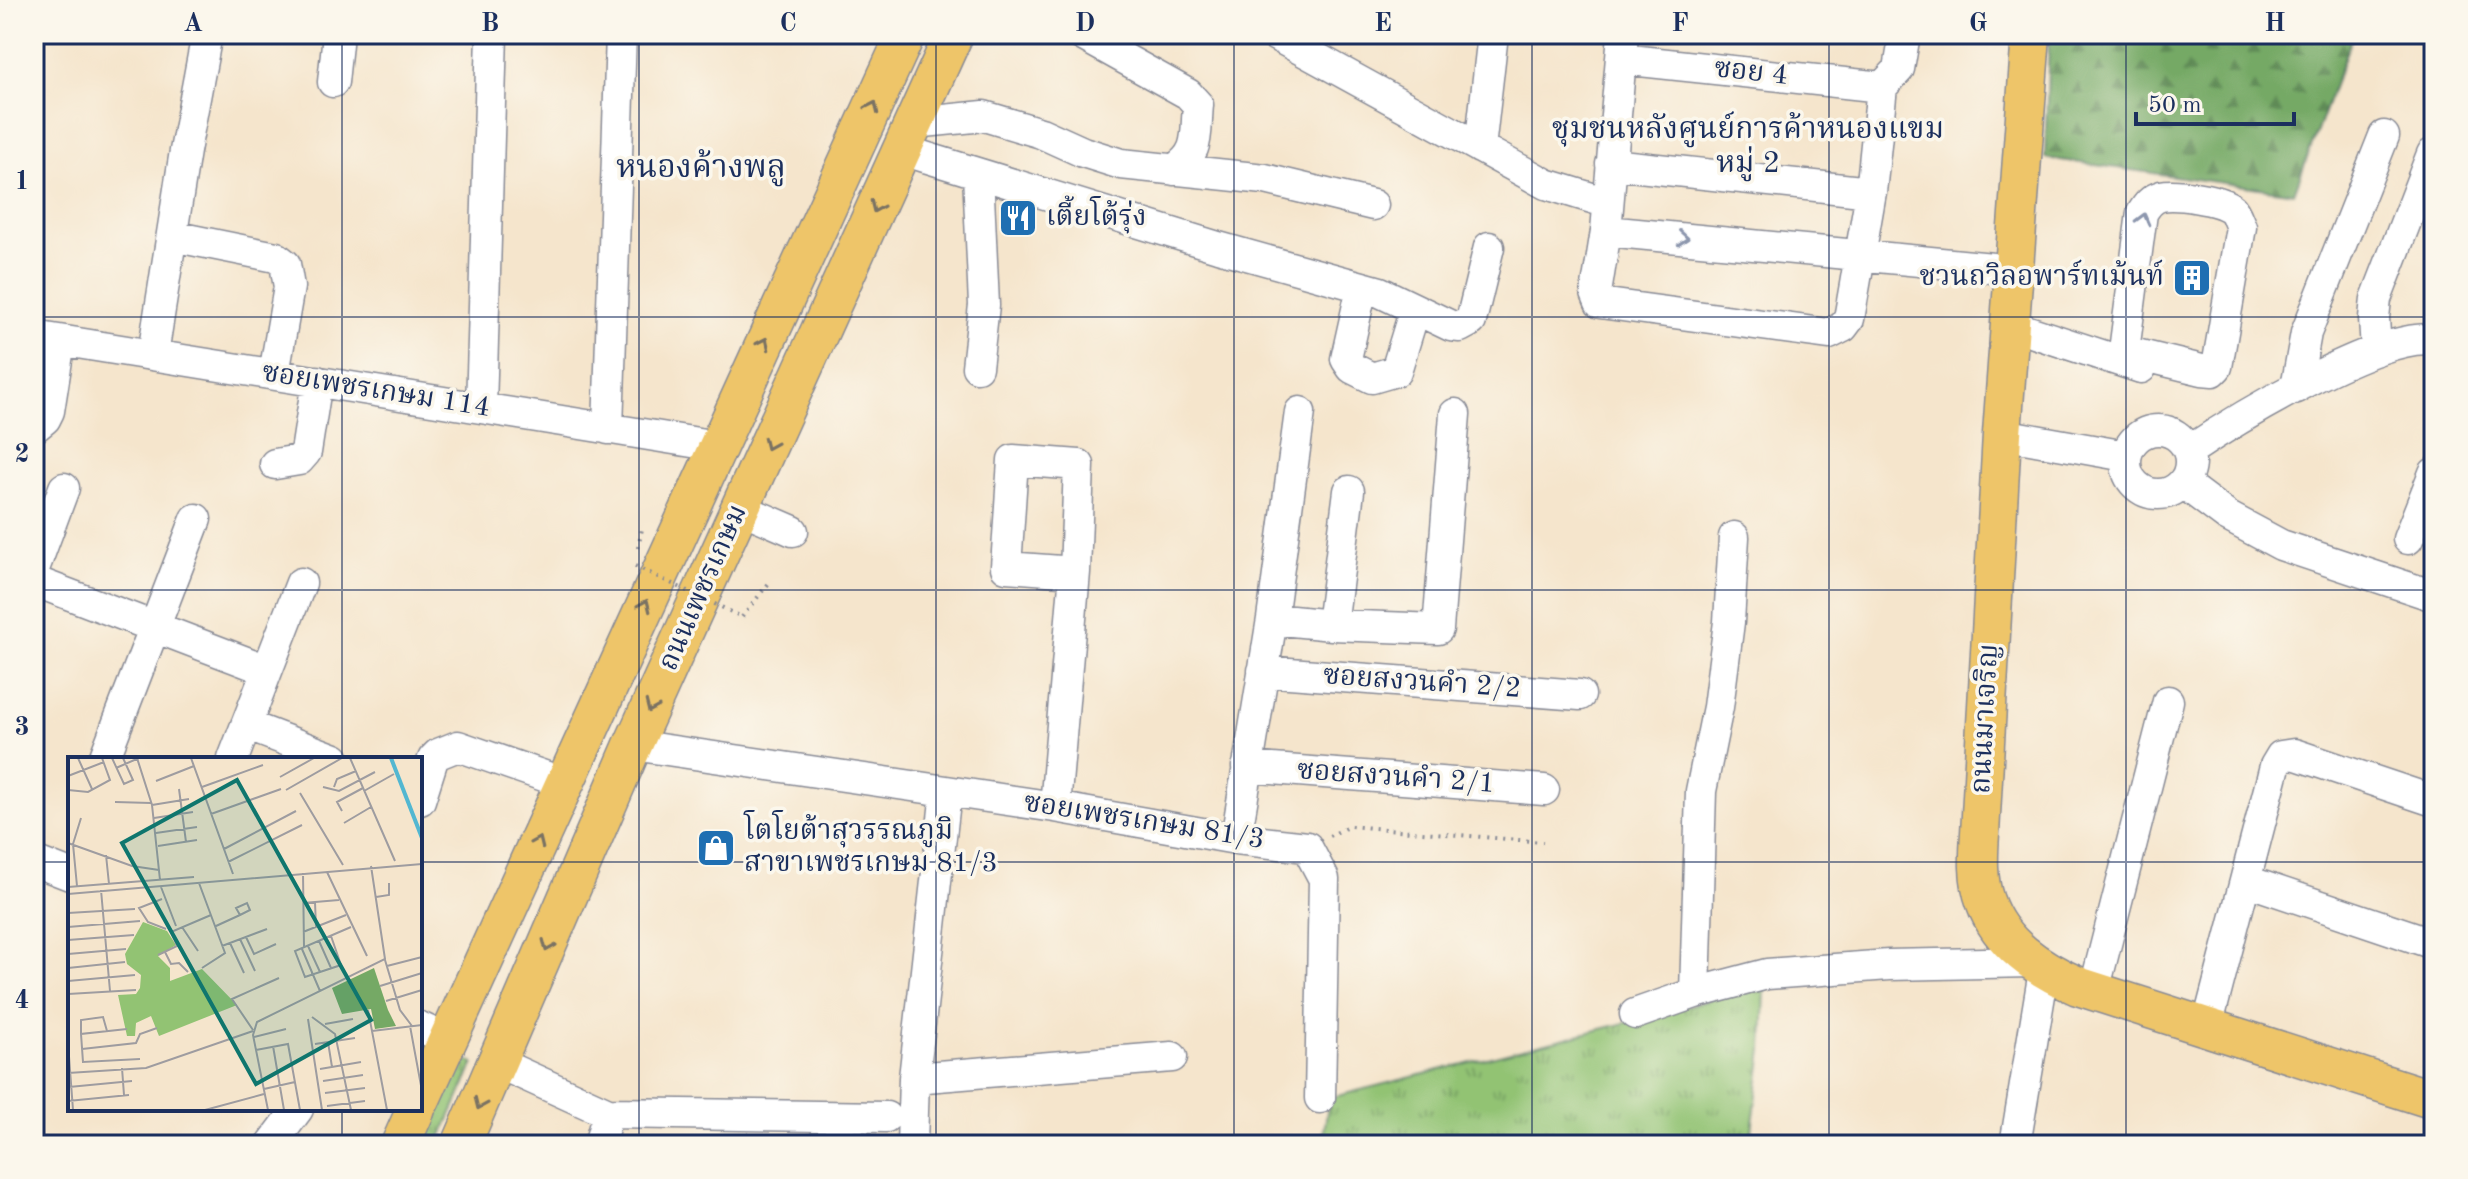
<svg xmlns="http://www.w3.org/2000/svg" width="2468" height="1179" font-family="'Old Standard TT','Noto Serif Thai',serif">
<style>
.grass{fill:url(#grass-tufts);stroke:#567968;stroke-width:2}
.forest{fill:url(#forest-firs);stroke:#486c62;stroke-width:2}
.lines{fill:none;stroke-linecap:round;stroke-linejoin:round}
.minor-casing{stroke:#888a95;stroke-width:33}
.major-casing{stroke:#888a95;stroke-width:41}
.path{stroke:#888a95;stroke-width:4;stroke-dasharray:2 6;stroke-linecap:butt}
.minor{stroke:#fff;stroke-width:30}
.major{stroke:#eec569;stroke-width:38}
.path-bridge{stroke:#888a95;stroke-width:4;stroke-dasharray:2 6;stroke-linecap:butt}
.oneway{stroke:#7a7263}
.oneway2{stroke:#8d97ae}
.grid{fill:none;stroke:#1b2f5e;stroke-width:2;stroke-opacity:0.55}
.labels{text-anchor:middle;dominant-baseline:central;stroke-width:7;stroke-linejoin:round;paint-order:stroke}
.street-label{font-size:28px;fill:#1b2f5e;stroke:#fbf7ec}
.poi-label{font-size:28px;fill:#1b2f5e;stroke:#fbf7ec;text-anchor:start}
.neighbourhood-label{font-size:30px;fill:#1b2f5e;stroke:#fbf7ec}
.quarter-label{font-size:32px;fill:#1b2f5e;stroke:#fbf7ec}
.inset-river{fill:none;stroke:#52b7d1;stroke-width:4}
.inset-road{fill:none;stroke:#9e9ca0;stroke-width:2}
.view{fill:#0f766e;fill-opacity:0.15;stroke:#0f766e;stroke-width:4}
.inset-edge{fill:none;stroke:#1b2f5e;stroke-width:4}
.neatline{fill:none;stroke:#1b2f5e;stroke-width:3}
.grid-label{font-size:26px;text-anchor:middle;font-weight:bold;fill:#1b2f5e}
</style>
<defs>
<pattern id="grass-tufts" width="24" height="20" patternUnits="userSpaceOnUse" patternTransform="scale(2)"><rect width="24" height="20" fill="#92c373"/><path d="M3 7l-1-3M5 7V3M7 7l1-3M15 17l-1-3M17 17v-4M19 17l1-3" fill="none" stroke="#769f62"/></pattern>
<pattern id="forest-firs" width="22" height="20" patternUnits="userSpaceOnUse" patternTransform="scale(2)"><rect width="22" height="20" fill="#75a965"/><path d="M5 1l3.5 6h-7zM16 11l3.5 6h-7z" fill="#5f8a56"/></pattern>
</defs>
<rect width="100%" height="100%" fill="#fbf7ec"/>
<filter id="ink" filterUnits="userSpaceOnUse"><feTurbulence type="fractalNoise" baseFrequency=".0125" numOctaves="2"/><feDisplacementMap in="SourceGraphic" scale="16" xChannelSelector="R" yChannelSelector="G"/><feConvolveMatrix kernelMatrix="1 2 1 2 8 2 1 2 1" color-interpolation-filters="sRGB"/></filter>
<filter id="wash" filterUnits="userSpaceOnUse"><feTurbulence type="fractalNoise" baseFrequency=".006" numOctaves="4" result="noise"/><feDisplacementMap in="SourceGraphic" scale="32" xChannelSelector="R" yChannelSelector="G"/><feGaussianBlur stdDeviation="1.8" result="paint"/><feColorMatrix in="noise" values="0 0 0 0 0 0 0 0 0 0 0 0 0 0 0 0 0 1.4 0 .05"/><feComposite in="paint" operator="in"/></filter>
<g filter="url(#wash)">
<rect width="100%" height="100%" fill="#f5e5cc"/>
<path class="grass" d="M1765,985L1763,1050L1750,1145H1322L1329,1098L1625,1023Z
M457,1058L474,1063L438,1145H419Z"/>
<path class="forest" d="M2049,34H2353L2294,193L2045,158Z"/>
</g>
<g filter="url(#ink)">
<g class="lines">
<defs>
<path id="minor" d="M1080,34L1188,94L1198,105C1195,134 1201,153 1173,170
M1273,34L1546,184L1608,203
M1623,34L1606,231L1596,293L1600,303L1829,334L1843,327L1849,319L1871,192L1882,87L1899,69L1905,34
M1621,59L1882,87
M333,82L338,34
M914,123L984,116L1041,133L1083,152L1121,164L1265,179L1373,205
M1480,148L1493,34
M902,150L1218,247L1380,292L1451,326L1460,327L1471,321L1489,247
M1611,164L1871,192
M1606,231L2014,270
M172,236L276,257L285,264L289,287L274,374
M1362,287L1346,359L1352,368L1372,378L1396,371L1415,309
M2010,325L2141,368
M34,336L717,446
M2376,350L2374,318L2376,299L2432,154
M153,354L185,151L207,34
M2123,362L2124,351L2142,213C2147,205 2151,199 2161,196C2176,193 2220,199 2232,209C2236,213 2238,221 2241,227L2217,367L2213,371L2202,370L2124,351
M977,367L984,305L978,174
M2296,388L2306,333L2384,136
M481,408L492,34
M34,428L45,419L49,411L60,341
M608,429L621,34
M2126 462a32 32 0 1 1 64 0a32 32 0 1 1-64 0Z
M2002,434L2126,456
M2189,451C2235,420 2382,330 2434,340
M275,464L299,460L306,452L317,381
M2183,483L2227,516L2281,545L2434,596
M740,508L793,531
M1734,537L1729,622L1718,707L1701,791L1695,993L1767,974L1889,965L2032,962
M2408,539L2434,473
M34,569L64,488
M34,581L267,670
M1272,619L1332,625L1438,629L1455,414
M1332,625L1349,491
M1263,671L1580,695
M246,725L335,759
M633,745L1055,807L1236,839L1307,847L1324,879L1320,1098
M104,759L196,519
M233,759L301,583
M1247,767L1544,790
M420,800L433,759L438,754L458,746L564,783
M1055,807L1075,572L1079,465L1013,460L1006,567L1075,572
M1236,839L1272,619L1300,412
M34,861L70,875
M2247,881L2434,944
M2094,991L2168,701
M1635,1014L1695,993
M420,1027L448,1040
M2207,1027L2275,766L2281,756L2294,754L2434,801
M498,1063L608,1113L886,1117
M914,1078L1172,1057
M271,1145L298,1109
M599,1145L608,1113
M912,1145L914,1078L946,792
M2015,1145L2044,971"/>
<path id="major" d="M2031,34L2002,434L1981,815C1980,843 1975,874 1985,901C2000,944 2039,969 2078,986L2434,1100
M420,1101L906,34
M400,1145L416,1109
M461,1145L633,745L954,34"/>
</defs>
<use href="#minor" class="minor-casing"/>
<use href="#major" class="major-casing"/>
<path class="path" d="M638,548L642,529
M742,617L769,583
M1329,836L1350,826L1543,842
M2424,1051L2434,1021"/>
<use href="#minor" class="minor"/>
<use href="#major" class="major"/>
<path class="path-bridge" d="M635,566L742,617"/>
</g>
<defs><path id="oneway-chevron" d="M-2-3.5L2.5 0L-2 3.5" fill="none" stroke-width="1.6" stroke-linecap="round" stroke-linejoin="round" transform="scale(2)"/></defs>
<g class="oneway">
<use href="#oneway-chevron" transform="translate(873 107) rotate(-65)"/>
<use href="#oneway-chevron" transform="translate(876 207) rotate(114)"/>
<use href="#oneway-chevron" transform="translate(764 343) rotate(-65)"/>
<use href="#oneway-chevron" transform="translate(769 444) rotate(114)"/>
<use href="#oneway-chevron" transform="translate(645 605) rotate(-66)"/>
<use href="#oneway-chevron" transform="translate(651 707) rotate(114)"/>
<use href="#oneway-chevron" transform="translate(538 842) rotate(-66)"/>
<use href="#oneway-chevron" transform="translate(548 946) rotate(113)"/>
<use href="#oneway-chevron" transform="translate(480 1104) rotate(114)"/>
</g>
<g class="oneway2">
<use href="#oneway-chevron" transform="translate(2143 219) rotate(-75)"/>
<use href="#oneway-chevron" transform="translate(1683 238) rotate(5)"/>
</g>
</g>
<path class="grid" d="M342,34V759M639,34V1145M936,34V1145M1234,34V1145M1532,34V1145M1829,34V1145M2126,34V1145M34,317H2434M34,590H2434M34,862H70M420,862H2434M342,1109V1145"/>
<defs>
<symbol id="restaurant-square" viewBox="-11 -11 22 22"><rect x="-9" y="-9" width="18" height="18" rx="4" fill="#1f6fb2" stroke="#fbf7ec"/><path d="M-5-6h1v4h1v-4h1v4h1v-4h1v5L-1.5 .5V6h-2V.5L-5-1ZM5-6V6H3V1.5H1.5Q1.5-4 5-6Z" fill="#fff"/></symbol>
<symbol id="building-square" viewBox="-11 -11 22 22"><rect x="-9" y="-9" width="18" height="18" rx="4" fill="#1f6fb2" stroke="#fbf7ec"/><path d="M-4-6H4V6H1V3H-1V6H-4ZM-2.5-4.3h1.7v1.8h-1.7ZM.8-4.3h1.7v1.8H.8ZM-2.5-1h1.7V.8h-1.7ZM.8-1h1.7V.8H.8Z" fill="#fff"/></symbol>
<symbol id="shop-square" viewBox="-11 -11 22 22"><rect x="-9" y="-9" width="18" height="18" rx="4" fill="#1f6fb2" stroke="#fbf7ec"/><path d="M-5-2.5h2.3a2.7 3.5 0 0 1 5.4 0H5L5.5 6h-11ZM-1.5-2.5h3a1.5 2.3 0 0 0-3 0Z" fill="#fff"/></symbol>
</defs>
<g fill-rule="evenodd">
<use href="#restaurant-square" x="996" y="196" width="44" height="44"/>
<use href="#building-square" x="2170" y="256" width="44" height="44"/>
<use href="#shop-square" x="694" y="826" width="44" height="44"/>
</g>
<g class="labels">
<g class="street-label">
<text transform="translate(1751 73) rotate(6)">ซอย 4</text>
<text transform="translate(376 391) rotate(9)">ซอยเพชรเกษม 114</text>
<text transform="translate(704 588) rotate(-66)">ถนนเพชรเกษม</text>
<text transform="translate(1422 683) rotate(4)">ซอยสงวนคำ 2/2</text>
<text transform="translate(1986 719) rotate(-87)">ถนนมาเจริญ</text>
<text transform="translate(1396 778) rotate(4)">ซอยสงวนคำ 2/1</text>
<text transform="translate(1144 822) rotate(9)">ซอยเพชรเกษม 81/3</text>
</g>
<g class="poi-label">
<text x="1046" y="218">เตี้ยโต้รุ่ง</text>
<text x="2164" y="278" text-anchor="end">ชวนถวิลอพาร์ทเม้นท์</text>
<text x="744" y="832">โตโยต้าสุวรรณภูมิ<tspan x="744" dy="32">สาขาเพชรเกษม 81/3</tspan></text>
</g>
<g class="neighbourhood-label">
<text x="1748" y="130">ชุมชนหลังศูนย์การค้าหนองแขม<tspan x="1748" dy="34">หมู่ 2</tspan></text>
</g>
<g class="quarter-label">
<text x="701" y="169">หนองค้างพลู</text>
</g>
</g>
<g transform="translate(68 757)">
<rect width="354" height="354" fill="#f5e5cc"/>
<path d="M75,165L99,174L108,188L90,199L102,211V224L134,212L169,248L91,279L83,259L68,266L67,279H59L50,238L68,237L72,231L73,218L59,207L57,197Z" fill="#92c373"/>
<path d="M306,211L320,253L328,269L307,272L303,252L274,257L264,231Z" fill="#75a965"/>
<path class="inset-river" d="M323,1L354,81"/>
<path class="inset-road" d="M10,1L24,32M44,1L56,27L65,23L55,1M69,1L84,48L92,123M123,1L165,117M282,1L327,104M48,11L71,1M0,19L36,5M212,20L246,1M88,24L126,9M134,30L195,8M255,30L271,34L307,15M266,30L269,22L288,14M111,32L118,85M0,33L20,35L42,23L34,1M218,33L274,1M296,34L326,17M232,36L275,108M47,45L83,46M84,48L121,42M274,54L269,45L295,31M143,57L213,32M86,61L125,55M276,66L303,50M88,76L129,70M0,86L64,109L91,113M90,89L129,83M156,92L228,54M38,98L41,127M160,105L234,68M259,115L299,199M235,116L236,190M131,126L157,196L134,211M9,129L5,87L13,61M0,130L126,120M93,130L108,169M33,133L42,234M0,137L354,107M308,140L321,138V126M94,142L71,151L80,165L98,172M247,145L248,170M235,146L271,143M0,156L67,152M148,169L172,158L182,153L179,146L168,151L172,158M0,170L72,164M114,170L130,194M235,175L278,158M263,179L273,208L237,220L227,194L283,170M178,180L186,197L208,187M172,182L187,214M0,183L66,178M251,184L263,211M162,186L176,216M154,189L199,172M240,189L252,215M234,192L252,234M97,195L103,207L111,206L120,215M0,197L58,192M90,198L109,189L103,175L143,158M317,203L332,253L344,269M319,209L354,200M0,211L57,205M0,224L67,218M312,229L354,216M0,237L68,233M318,244L354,233M300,253L319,353M244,260L267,277L283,353M240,262L254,353M257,267L285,262M342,269L354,334M59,272L13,277L15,305L72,302M185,273L164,242L211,221M304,274L354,268M13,277V263L35,260L39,274M186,280L218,272M260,285L264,310M0,286L5,353M247,287L287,281M205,289L216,353M14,292L68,286L72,277L89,271M188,293L220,287L232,353M54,311L56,338M252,312L293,305M0,316L78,311L185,274M255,324L295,318M1,330L64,324M196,332L227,325M257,336L297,331M0,344L61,338M259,349L297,344M137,353L196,337M200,353L185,278L189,265L317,202L303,109"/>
<path class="view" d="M169,23L303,263L188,327L54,86Z"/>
<rect width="354" height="354" class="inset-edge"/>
</g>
<rect width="2468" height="1179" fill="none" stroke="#fbf7ec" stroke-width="88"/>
<path d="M2136 112v12h158v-12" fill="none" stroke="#1b2f5e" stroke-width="4"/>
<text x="2148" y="112" font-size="24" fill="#1b2f5e" stroke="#fbf7ec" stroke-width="6" paint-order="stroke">50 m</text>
<rect x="44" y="44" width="2380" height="1091" class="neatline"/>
<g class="grid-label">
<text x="193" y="31">A</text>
<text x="490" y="31">B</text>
<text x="788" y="31">C</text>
<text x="1085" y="31">D</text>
<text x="1383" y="31">E</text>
<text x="1680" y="31">F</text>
<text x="1978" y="31">G</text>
<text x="2275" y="31">H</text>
<text x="22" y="189">1</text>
<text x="22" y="462">2</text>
<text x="22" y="735">3</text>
<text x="22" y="1008">4</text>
</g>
</svg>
